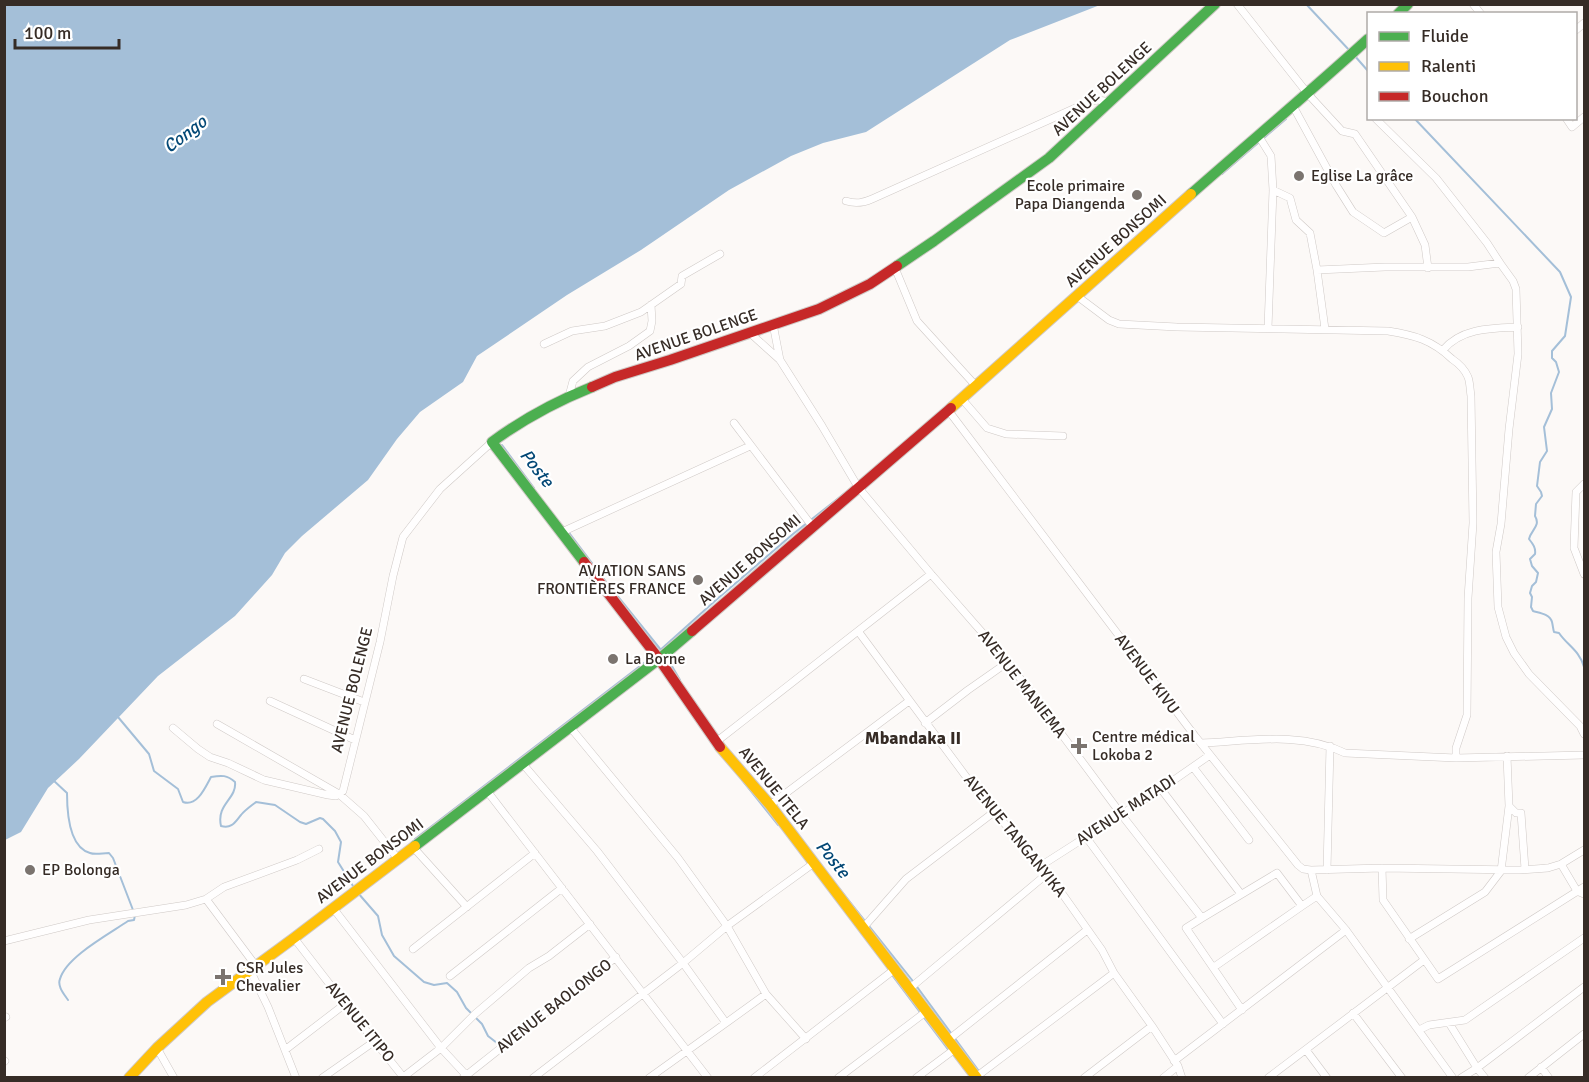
<svg xmlns="http://www.w3.org/2000/svg" width="1589" height="1082" font-family="Signika,sans-serif">
<style>
.water{fill:#a4bfd8}
.lines{fill:none;stroke-linecap:round;stroke-linejoin:round}
.stream{stroke:#a4bfd8;stroke-width:2}
.street-casing{stroke:#cfc9c6;stroke-width:8}
.fast-casing{stroke:#cfc9c6;stroke-width:12}
.slow-casing{stroke:#cfc9c6;stroke-width:12}
.jam-casing{stroke:#cfc9c6;stroke-width:12}
.street{stroke:#fffefe;stroke-width:7}
.fast{stroke:#4caf50;stroke-width:10}
.slow{stroke:#ffc107;stroke-width:10}
.jam{stroke:#c62828;stroke-width:10}
.poi-dot{fill:#7b746f;stroke:#fff;stroke-width:2}
.labels{text-anchor:middle;dominant-baseline:central;stroke-width:4.5;stroke-linejoin:round;paint-order:stroke}
.street-label{font-size:16px;fill:#362c26;stroke:#fff}
.poi-label{font-size:16px;fill:#362c26;stroke:#fff;text-anchor:start}
.water-label{font-size:18px;font-style:italic;fill:#034876;stroke:#fff}
.neighbourhood-label{font-size:18px;font-weight:bold;fill:#362c26;stroke:#fff}
</style>
<rect width="100%" height="100%" fill="#fcf9f7"/>
<path class="water" d="M5,4H1100V5L1010,40L866,132L823,143L791,156L729,190L641,250L567,295L477,356L463,382L420,412L397,439L368,480L302,536L285,553L272,575L235,616L158,676L79,759L48,788L21,832L5,840Z"/>
<g class="lines">
<path class="stream" d="M1306,4L1350,51
M1354,55L1368,71
M1414,118L1560,272L1571,297L1565,336L1552,351V358L1556,362L1559,372L1551,393L1552,409L1544,427L1547,451L1540,462L1537,486L1541,492L1542,496L1536,504L1535,516C1541,526 1531,530 1529,539C1533,544 1536,548 1535,554L1530,559L1532,566L1538,573L1536,582L1532,586L1530,593L1532,597L1531,607L1533,611C1540,613 1550,614 1552,622C1553,626 1553,629 1554,632L1559,633C1567,645 1580,651 1584,667
M1222,174L1286,119
M502,445L534,488
M567,530L607,583
M611,588L661,650
M658,652L716,600L793,534L850,489
M666,656L680,680
M118,717L149,754L154,771L178,789L183,802C197,807 205,788 211,777C222,775 227,775 235,782C237,799 216,804 221,826C232,829 235,822 241,815C245,810 251,806 256,802L275,805L300,822L306,824L320,818L323,819L335,831L341,842L338,862L353,886
M53,780L67,793C67,811 69,847 90,853C95,855 103,853 109,853L113,858L133,910
M742,780L778,825
M415,839L653,656
M838,887L912,980L984,1078
M358,893L378,916L382,935L394,956L424,982L434,985L447,983L457,992L466,1008L482,1024L488,1036L497,1043
M892,975L950,1052
M68,1000C64,994 57,986 60,979C66,957 109,934 128,921L134,920L135,915"/>
<defs>
<path id="street" d="M1237,4L1308,94L1342,131L1355,134L1412,217L1425,245L1428,268
M1473,4L1481,14
M1576,30L1584,23
M1293,106L1336,185L1353,212L1384,233L1412,217
M1375,118L1436,178L1487,243L1500,263
M1566,118L1572,127L1584,117
M1258,135L1271,156L1273,190L1268,328
M1273,190L1290,198L1296,220L1310,233L1317,270L1325,329
M846,201C856,204 863,203 872,199L1091,101L1098,100L1111,102
M895,268L917,321L976,386
M1317,270L1385,267H1468L1500,263L1513,281L1516,289L1518,354L1509,429L1501,524L1496,552L1498,607L1506,637L1514,653L1529,674L1580,726L1584,734
M1077,296L1109,320L1119,324L1177,327L1388,331C1414,335 1432,340 1452,359C1458,363 1465,370 1468,377C1470,382 1470,390 1471,396L1473,523L1468,598L1467,715L1456,748V758
M773,324L780,360
M750,333L780,360L822,426L858,487L931,574L1008,662L1121,814L1202,918L1277,873L1302,906L1317,896
M544,344L572,331L605,326L641,312L681,284L682,276L720,254
M1443,350C1461,328 1491,328 1518,327
M569,396L573,381L588,367L629,346L650,331L652,321L651,305
M962,399L987,428L1006,434L1063,436
M948,410L1195,736L1298,865L1303,869L1311,870L1382,868L1519,870L1548,868L1561,864L1584,850
M734,423L812,526
M1584,484L1576,492L1574,548L1584,574
M562,532L750,446
M858,631L976,790L994,812L1042,865L1102,950L1114,973L1152,1026L1178,1066L1182,1078
M304,679L364,702
M270,701L355,740
M925,723L968,690L1008,662
M217,724L339,794L364,816L398,859
M570,727L678,858L727,926L766,994L806,1039
M173,728L198,749L210,757L228,763L264,780L328,795L336,796L343,791L380,642L393,576L403,537L440,489L492,442
M716,742L931,574
M1201,743C1249,741 1301,731 1345,753L1456,758L1584,755
M1507,756L1509,806L1516,813H1521L1525,869
M522,763L597,851L683,963L726,1023L766,994
M1193,767L1249,840
M1161,789L1241,894
M487,791L708,1078
M770,805L909,701
M1086,837L1223,1024
M413,847L467,907
M1561,864L1577,891L1584,894
M1042,865L1161,789L1210,755
M1382,868L1383,900L1438,979L1584,887
M1311,870L1317,896L1346,930L1453,1078
M1327,870L1330,746
M206,899L256,966
M333,908L441,1048L466,1075
M1202,918L1186,928L1242,1010
M863,928L906,879L994,812
M294,938L345,1004L404,1078
M1409,939L1485,892L1501,871L1509,806
M4,941L89,920L186,905L206,899L224,887L297,860L319,849
M413,949L535,853
M1214,967L1302,906
M250,970L268,1007L296,1078
M450,976L562,888
M909,989L1048,873
M1353,1013L1402,1078
M4,1018L6,1017
M1449,1023L1477,1068L1485,1078
M1419,1030L1429,1025L1465,1020L1584,938
M948,1040L1087,930
M157,1048L174,1078
M285,1050L345,1004
M1306,1050L1327,1078
M1174,1061L1346,930
M4,1062L5,1061
M1541,1067L1549,1078
M976,1077L1114,973
M322,1078L375,1041
M402,1078L441,1048L475,1014L529,968L549,956L590,924
M463,1078L616,957
M533,1078L683,963L727,926L814,863
M649,1078L726,1023
M754,1078L895,969
M838,1078L927,1011
M916,1078L955,1049
M1084,1078L1152,1026
M1163,1078L1178,1066
M1268,1078L1424,960
M1461,1078L1477,1068L1584,987
M1528,1078L1584,1034"/>
<path id="fast" d="M1398,14L1408,4
M1191,194C1250,142 1310,92 1368,39
M897,266L934,241L1049,158L1215,4
M584,562L492,442C522,420 557,401 592,387
M415,846L659,659L692,631"/>
<path id="slow" d="M951,408L1191,194
M720,747L770,805L977,1078
M129,1078L157,1048L207,1002L294,938L415,846"/>
<path id="jam" d="M592,387L615,377L670,360L819,309L870,284L897,266
M584,562L659,659L720,747
M692,631L951,408"/>
</defs>
<use href="#street" class="street-casing"/>
<use href="#fast" class="fast-casing"/>
<use href="#slow" class="slow-casing"/>
<use href="#jam" class="jam-casing"/>
<use href="#street" class="street"/>
<use href="#fast" class="fast"/>
<use href="#slow" class="slow"/>
<use href="#jam" class="jam"/>
</g>
<g class="poi-dot">
<circle cx="1299" cy="176" r="6"/>
<circle cx="1137" cy="195" r="6"/>
<circle cx="698" cy="580" r="6"/>
<circle cx="613" cy="659" r="6"/>
<path d="M1076 737h6v6h6v6h-6v6h-6v-6h-6v-6h6z"/>
<circle cx="30" cy="870" r="6"/>
<path d="M220 968h6v6h6v6h-6v6h-6v-6h-6v-6h6z"/>
</g>
<g class="labels">
<g class="street-label">
<text transform="translate(1102 89) rotate(-43)">AVENUE BOLENGE</text>
<text transform="translate(1116 241) rotate(-42)">AVENUE BONSOMI</text>
<text transform="translate(696 335) rotate(-19)">AVENUE BOLENGE</text>
<text transform="translate(750 560) rotate(-41)">AVENUE BONSOMI</text>
<text transform="translate(1147 674) rotate(53)">AVENUE KIVU</text>
<text transform="translate(1022 684) rotate(52)">AVENUE MANIEMA</text>
<text transform="translate(352 690) rotate(-76)">AVENUE BOLENGE</text>
<text transform="translate(774 788) rotate(51)">AVENUE ITELA</text>
<text transform="translate(1126 810) rotate(-33)">AVENUE MATADI</text>
<text transform="translate(1015 836) rotate(51)">AVENUE TANGANYIKA</text>
<text transform="translate(370 861) rotate(-37)">AVENUE BONSOMI</text>
<text transform="translate(554 1006) rotate(-38)">AVENUE BAOLONGO</text>
<text transform="translate(360 1022) rotate(51)">AVENUE ITIPO</text>
</g>
<g class="poi-label">
<text x="1311" y="176">Eglise La grâce</text>
<text x="1125" y="186" text-anchor="end">Ecole primaire<tspan x="1125" dy="18">Papa Diangenda</tspan></text>
<text x="686" y="571" text-anchor="end">AVIATION SANS<tspan x="686" dy="18">FRONTIÈRES FRANCE</tspan></text>
<text x="625" y="659">La Borne</text>
<text x="1092" y="737">Centre médical<tspan x="1092" dy="18">Lokoba 2</tspan></text>
<text x="42" y="870">EP Bolonga</text>
<text x="236" y="968">CSR Jules<tspan x="236" dy="18">Chevalier</tspan></text>
</g>
<g class="water-label">
<text transform="translate(185 134) rotate(-37)">Congo</text>
<text transform="translate(537 468) rotate(52)">Poste</text>
<text transform="translate(833 859) rotate(51)">Poste</text>
</g>
<g class="neighbourhood-label">
<text x="913" y="738">Mbandaka II</text>
</g>
</g>
<rect width="1589" height="1082" fill="none" stroke="#362c26" stroke-width="12"/>
<rect x="1367" y="12" width="210" height="108" fill="#ffffff" stroke="#afaba8" stroke-width="1.5"/>
<rect x="1379" y="32" width="30" height="9" fill="#4caf50" stroke="#afaba8" stroke-width="1.5"/>
<text x="1421" y="42" font-size="18" fill="#362c26">Fluide</text>
<rect x="1379" y="62" width="30" height="9" fill="#ffc107" stroke="#afaba8" stroke-width="1.5"/>
<text x="1421" y="72" font-size="18" fill="#362c26">Ralenti</text>
<rect x="1379" y="92" width="30" height="9" fill="#c62828" stroke="#afaba8" stroke-width="1.5"/>
<text x="1421" y="102" font-size="18" fill="#362c26">Bouchon</text>
<path d="M15 39v9h104v-9" fill="none" stroke="#362c26" stroke-width="3"/>
<text x="24" y="39" font-size="18" fill="#362c26" stroke="#ffffff" stroke-width="4.5" paint-order="stroke">100 m</text>
</svg>
